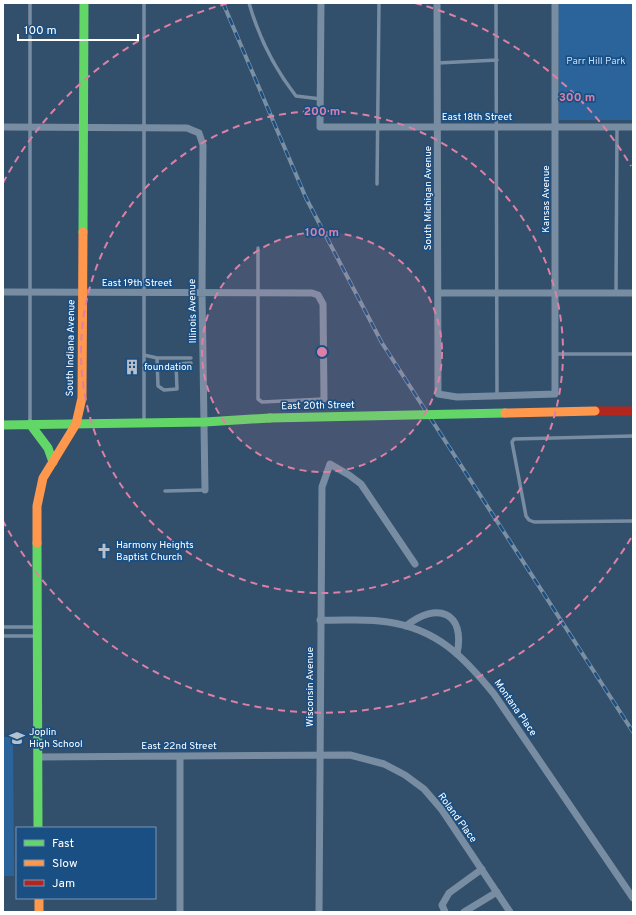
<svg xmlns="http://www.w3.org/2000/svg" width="636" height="915" font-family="Overpass,sans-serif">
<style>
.green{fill:#2a649a}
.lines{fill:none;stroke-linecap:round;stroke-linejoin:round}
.lane{stroke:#788da2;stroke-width:3.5}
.street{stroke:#788da2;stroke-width:7}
.fast{stroke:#63d668;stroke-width:9}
.slow{stroke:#ff974d;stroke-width:9}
.jam{stroke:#b3261e;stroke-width:9}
.rail-casing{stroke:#7a8fa2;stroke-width:4}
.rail{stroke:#1a4f84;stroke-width:2.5;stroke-dasharray:8;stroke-linecap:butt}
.fast-bridge{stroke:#63d668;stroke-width:9}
.slow-bridge{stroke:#ff974d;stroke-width:9}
.ring{fill:none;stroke:#dd80a5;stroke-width:2;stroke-dasharray:7 5}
.labels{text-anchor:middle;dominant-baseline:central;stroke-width:3.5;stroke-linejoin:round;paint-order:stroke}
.park-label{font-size:10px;fill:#c4dff8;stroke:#1a4f84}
.street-label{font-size:10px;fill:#fff;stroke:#1a4f84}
.poi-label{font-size:10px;fill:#fff;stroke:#1a4f84;text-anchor:start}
.centre{fill:#dd80a5;stroke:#1a4f84;stroke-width:2}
.ring-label{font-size:12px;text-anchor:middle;font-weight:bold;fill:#dd80a5;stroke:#1a4f84;stroke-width:3.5;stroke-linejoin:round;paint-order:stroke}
</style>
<rect width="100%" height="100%" fill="#324f6c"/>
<path class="green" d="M558,3H633V120H559Z
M3,737H13L14,876H3Z"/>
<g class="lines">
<path class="lane" d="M30,3V423
M249,3C259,38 274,68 296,96L321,99
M496,3L497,395
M438,63L497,60
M377,184L379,3
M258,248V399L262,402L324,399
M616,293L617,127
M555,354H633
M144,355L157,358
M191,363L176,364L177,389L164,390L158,386L157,358H191
M144,422V3
M633,436L514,439L512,442L526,516L529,520L534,522L633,521
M165,491L205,490
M3,627H37
M3,636H36"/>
<path class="street" d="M321,3L320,127H633
M437,3L438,394L457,397L555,394V3
M3,127L187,128L199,133L203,145L202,293L205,490
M3,292L312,293L318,295L323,304L324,399
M438,293H633
M320,620C342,621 366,618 388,622C437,629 464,657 494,694L633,898
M406,626C437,601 466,612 457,654
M38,757L350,755L384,764L405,775L424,789L442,810L510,912
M180,912V757
M319,912L322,487L330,464L349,475L361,484L415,564
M445,912L442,905L449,893L482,869
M464,912L497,892"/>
<path class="fast" d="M83,232L84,3
M30,424L48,448L53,462
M3,425L205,422L270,418
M37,543L38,828"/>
<path class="slow" d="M37,543V506L43,478L76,424L82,398L83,232
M39,898V912"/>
<path class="jam" d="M595,411H633"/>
<defs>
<path id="rail" d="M223,3L306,198L382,343L633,732"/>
</defs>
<use href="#rail" class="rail-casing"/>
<use href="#rail" class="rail"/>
<path class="fast-bridge" d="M270,418L505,413"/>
<path class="slow-bridge" d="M505,413L595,411"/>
</g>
<circle cx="322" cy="352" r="120" fill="#dd80a5" fill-opacity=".12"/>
<g class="ring">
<circle cx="322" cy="352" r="120"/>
<circle cx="322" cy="352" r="241"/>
<path d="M631 538A361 361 0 0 1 3 521M3 183A361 361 0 0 1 229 3M415 3A361 361 0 0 1 631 166"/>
</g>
<defs>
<symbol id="building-bare" viewBox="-9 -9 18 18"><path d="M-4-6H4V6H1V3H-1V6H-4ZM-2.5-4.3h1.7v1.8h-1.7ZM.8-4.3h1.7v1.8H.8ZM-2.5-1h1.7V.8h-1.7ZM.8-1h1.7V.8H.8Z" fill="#b7c1cc" stroke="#1a4f84" stroke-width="2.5" paint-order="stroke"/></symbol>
<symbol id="church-bare" viewBox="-9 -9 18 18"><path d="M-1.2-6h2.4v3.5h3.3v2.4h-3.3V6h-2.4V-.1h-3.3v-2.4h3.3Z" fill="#b7c1cc" stroke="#1a4f84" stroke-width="2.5" paint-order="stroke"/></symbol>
<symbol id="school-bare" viewBox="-9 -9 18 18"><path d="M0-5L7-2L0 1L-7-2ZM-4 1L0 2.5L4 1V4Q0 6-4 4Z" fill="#b7c1cc" stroke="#1a4f84" stroke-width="2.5" paint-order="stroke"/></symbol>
</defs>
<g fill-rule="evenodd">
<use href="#building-bare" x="121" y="356" width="22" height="22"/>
<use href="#church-bare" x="93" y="540" width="22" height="22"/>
<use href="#school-bare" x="6" y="727" width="22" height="22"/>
</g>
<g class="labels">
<g class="park-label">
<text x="596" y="61">Parr Hill Park</text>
</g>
<g class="street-label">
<text x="477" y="117">East 18th Street</text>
<text transform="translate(428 198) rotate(-90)">South Michigan Avenue</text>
<text transform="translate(546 199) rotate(-90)">Kansas Avenue</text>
<text x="137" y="283">East 19th Street</text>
<text transform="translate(193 311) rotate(-91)">Illinois Avenue</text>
<text transform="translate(71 348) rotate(-89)">South Indiana Avenue</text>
<text transform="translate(318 406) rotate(-1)">East 20th Street</text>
<text transform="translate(310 687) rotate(-90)">Wisconsin Avenue</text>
<text transform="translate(515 708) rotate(55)">Montana Place</text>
<text x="179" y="746">East 22nd Street</text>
<text transform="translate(457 818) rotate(54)">Roland Place</text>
</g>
<g class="poi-label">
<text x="144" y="367">foundation</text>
<text x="116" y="545">Harmony Heights<tspan x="116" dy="12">Baptist Church</tspan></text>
<text x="29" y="732">Joplin<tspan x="29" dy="12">High School</tspan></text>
</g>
</g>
<circle cx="322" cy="352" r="6" class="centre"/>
<g class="ring-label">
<text x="577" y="101">300 m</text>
<text x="322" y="115">200 m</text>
<text x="322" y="236">100 m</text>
</g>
<rect width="636" height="915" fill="none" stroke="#ffffff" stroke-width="8"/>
<rect x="16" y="827" width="140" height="72" fill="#1a4f84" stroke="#7695b5"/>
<rect x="24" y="840" width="20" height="6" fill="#63d668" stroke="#7695b5"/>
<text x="52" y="847" font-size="12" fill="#ffffff">Fast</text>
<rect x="24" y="860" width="20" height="6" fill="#ff974d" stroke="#7695b5"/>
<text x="52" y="867" font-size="12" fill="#ffffff">Slow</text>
<rect x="24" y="880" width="20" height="6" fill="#b3261e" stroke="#7695b5"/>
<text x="52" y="887" font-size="12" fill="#ffffff">Jam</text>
<path d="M18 34v6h120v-6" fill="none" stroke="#ffffff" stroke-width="2"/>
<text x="24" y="34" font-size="12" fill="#ffffff" stroke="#1a4f84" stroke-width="3" paint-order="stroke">100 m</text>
</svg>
